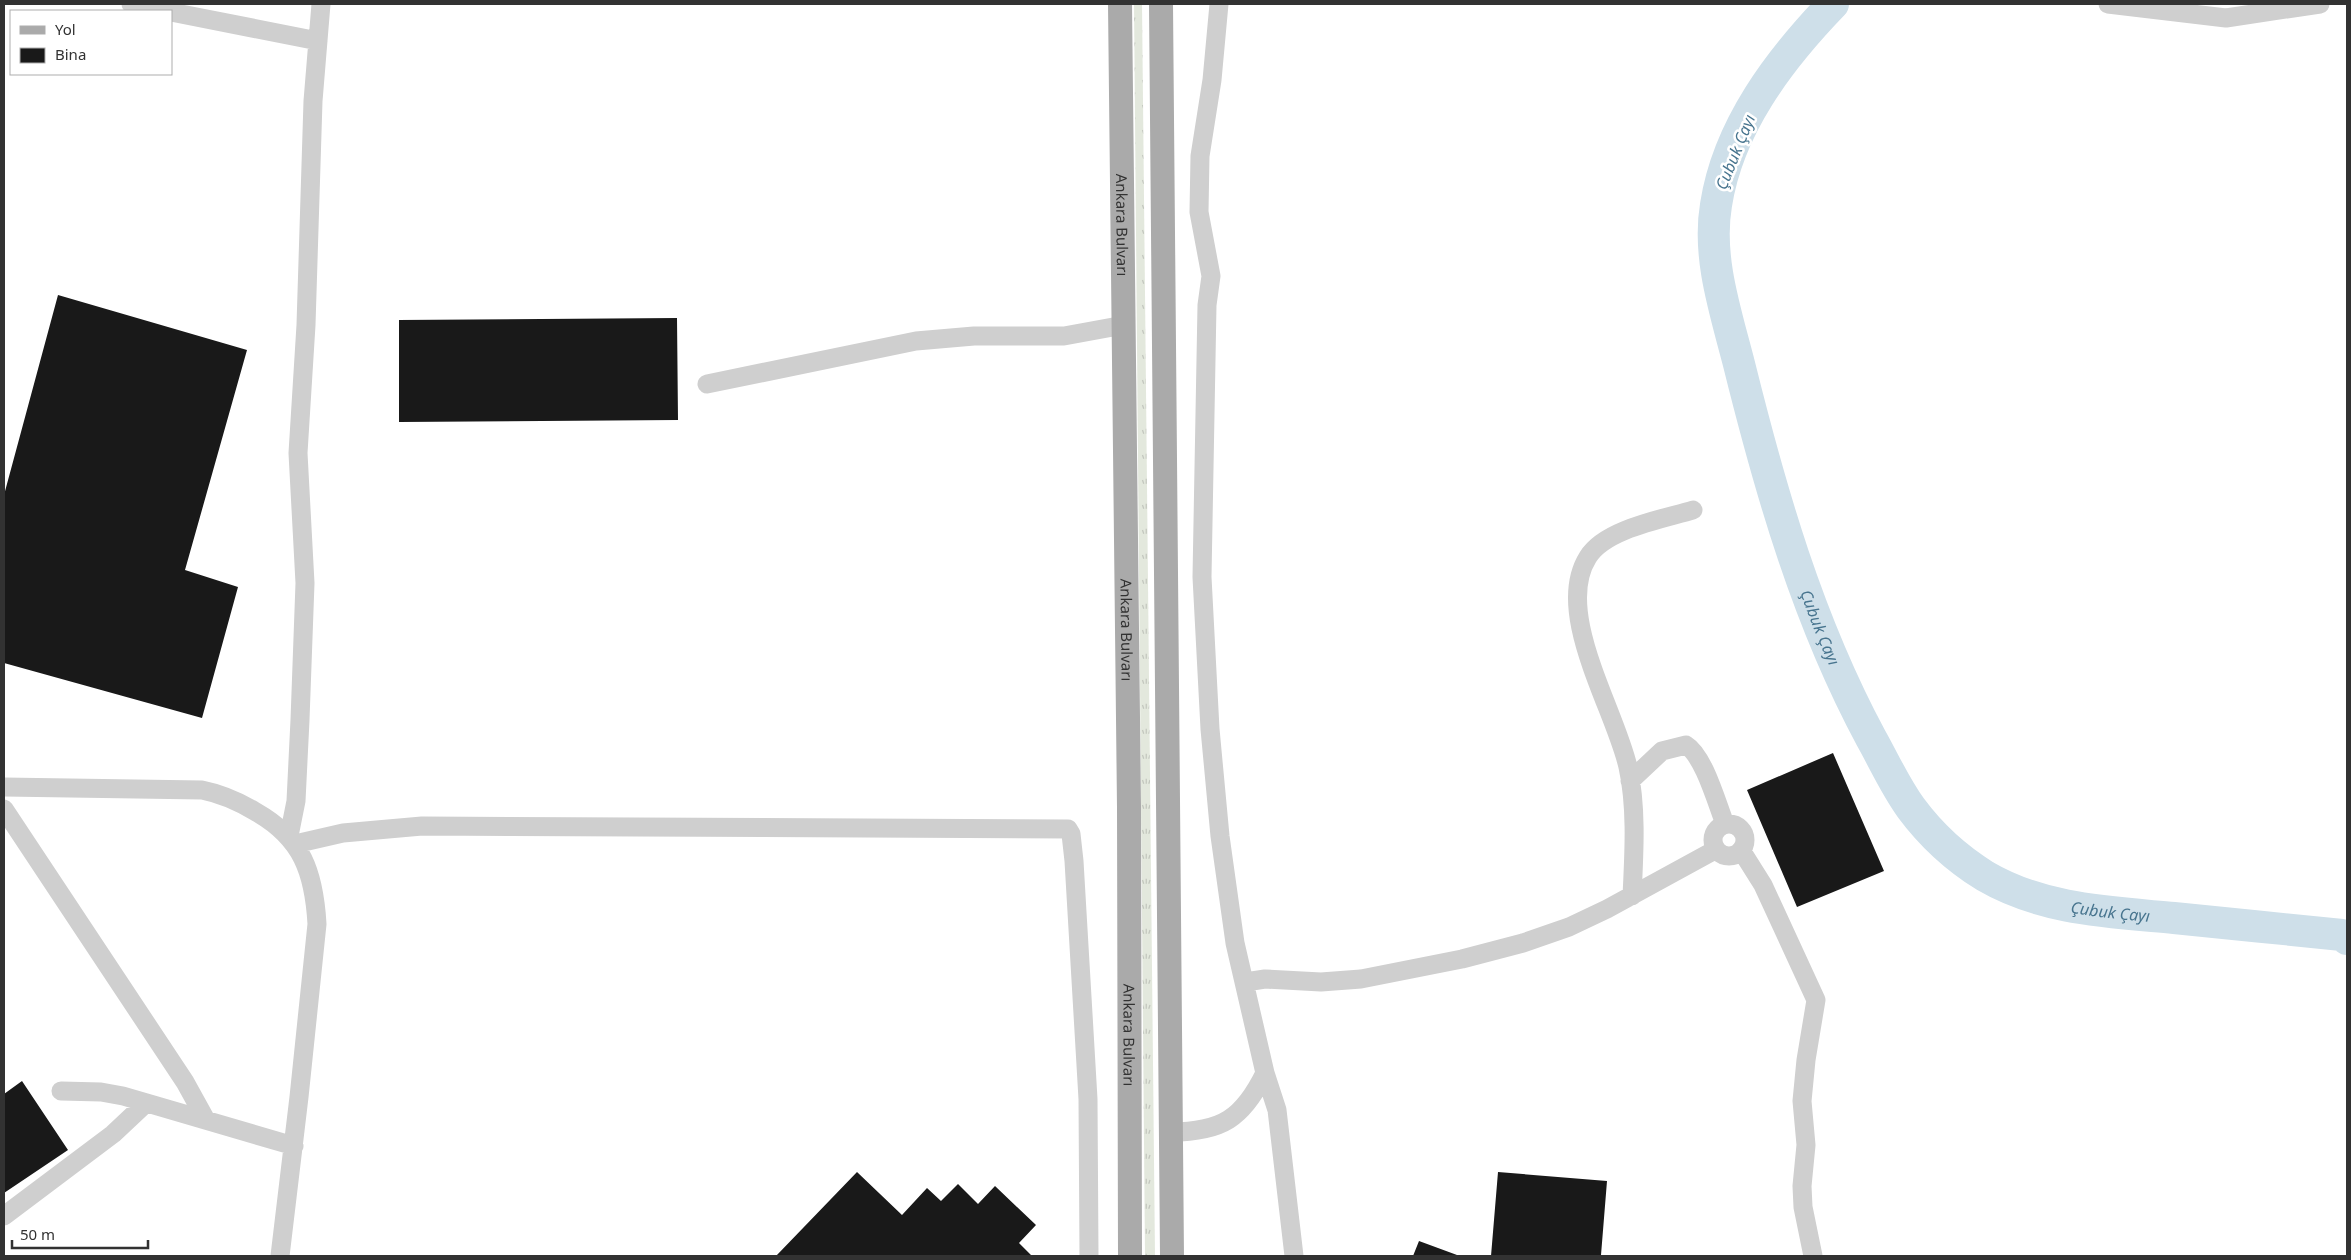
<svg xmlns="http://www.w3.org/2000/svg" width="2351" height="1260" font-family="'Noto Sans',sans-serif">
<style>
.grass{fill:url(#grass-tufts)}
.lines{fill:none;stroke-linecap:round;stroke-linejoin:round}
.river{stroke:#cedfe9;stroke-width:32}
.building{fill:#191919}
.minor{stroke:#cfcfcf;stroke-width:19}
.major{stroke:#aaa;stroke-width:24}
.labels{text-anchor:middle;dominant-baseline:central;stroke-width:5;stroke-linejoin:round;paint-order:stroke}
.street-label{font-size:15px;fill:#323232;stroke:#fff}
.water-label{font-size:16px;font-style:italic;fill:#47748e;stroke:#fff}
</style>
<defs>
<pattern id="grass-tufts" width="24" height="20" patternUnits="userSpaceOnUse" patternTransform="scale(1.25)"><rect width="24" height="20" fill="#e3e8dd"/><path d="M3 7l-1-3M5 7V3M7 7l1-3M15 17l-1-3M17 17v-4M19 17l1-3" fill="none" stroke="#c3c7be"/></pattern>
</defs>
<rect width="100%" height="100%" fill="#fff"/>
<path class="grass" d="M1134,4H1142L1155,1256H1145Z"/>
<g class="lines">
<path class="river" id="s1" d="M1833,4C1779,60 1728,127 1716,205C1707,258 1726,313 1739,364C1771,493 1808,621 1871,738C1884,761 1895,786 1911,808C1931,835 1956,858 1985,876C2043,910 2109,912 2174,918C2230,924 2286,929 2342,935L2347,939"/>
</g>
<path class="building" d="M58,295L247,350L185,570L238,587L202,718L4,663V495Z
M677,318L678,420L399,422V320Z
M1833,753L1884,871L1797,907L1747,790Z
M22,1081L68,1150L4,1193V1094Z
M857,1172L902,1215L927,1188L941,1201L958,1184L978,1204L995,1186L1036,1225L1019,1243L1032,1256H776Z
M1498,1172L1607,1181L1601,1255L1491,1256Z
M1419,1241L1457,1255V1256H1413Z"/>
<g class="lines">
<path class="minor" d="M131,4L168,11
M1219,4L1212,80L1200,156L1199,212L1211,276L1207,305L1202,577L1210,729L1220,836L1235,943L1265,1073L1277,1110L1294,1256
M2108,4L2226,18L2320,4
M171,12L318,41
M707,384L916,341L974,336H1064L1124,325
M1630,781L1662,751L1686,745C1704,756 1717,804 1725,824
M4,787L202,790C222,794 238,801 256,812C302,838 314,872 317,924L299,1097L280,1256
M4,809L185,1082L206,1120
M1713 840a16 16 0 1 1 32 0a16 16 0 1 1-32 0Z
M289,836L296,801L300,720L305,583L298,453L306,325L313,101L321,4
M295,844L343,833L422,826L1068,829L1071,834L1074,861L1088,1099L1089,1256
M1741,850L1763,885L1816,1000L1806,1060L1802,1101L1806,1145L1802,1186L1803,1207L1813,1256
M1632,896C1634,854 1637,808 1628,767C1615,709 1553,612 1588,557C1605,529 1663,519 1693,510
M1245,986L1252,981L1265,979L1321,982L1361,979L1462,959L1523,943L1569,927L1607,909L1715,850
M61,1091L101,1092L123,1096L294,1146
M1171,1132C1222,1132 1243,1118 1265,1073
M4,1216L113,1134L146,1103"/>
<g class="major">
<path id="s2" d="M1120,4L1129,807L1130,1256"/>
<path d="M1161,4L1172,1256"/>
</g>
</g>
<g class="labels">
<g class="street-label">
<text stroke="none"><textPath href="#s2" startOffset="221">Ankara Bulvarı</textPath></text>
<text stroke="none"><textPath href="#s2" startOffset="626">Ankara Bulvarı</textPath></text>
<text stroke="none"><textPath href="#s2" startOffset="1031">Ankara Bulvarı</textPath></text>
</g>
<g class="water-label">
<text transform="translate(1735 152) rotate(-68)">Çubuk Çayı</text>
<text stroke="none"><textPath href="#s1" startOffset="674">Çubuk Çayı</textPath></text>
<text stroke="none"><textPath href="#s1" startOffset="1109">Çubuk Çayı</textPath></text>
</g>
</g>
<rect width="2351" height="1260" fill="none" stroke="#323232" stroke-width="10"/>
<rect x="10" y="10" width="162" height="65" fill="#ffffff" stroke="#adadad"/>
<rect x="20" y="26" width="25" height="8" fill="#aaaaaa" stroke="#adadad"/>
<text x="55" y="35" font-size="15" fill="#323232">Yol</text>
<rect x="20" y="48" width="25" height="15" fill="#191919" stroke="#adadad"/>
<text x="55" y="60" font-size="15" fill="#323232">Bina</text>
<path d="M12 1240v8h136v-8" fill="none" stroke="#323232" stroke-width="2.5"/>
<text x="20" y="1240" font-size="15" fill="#323232" stroke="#ffffff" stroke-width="4" paint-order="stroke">50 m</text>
</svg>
